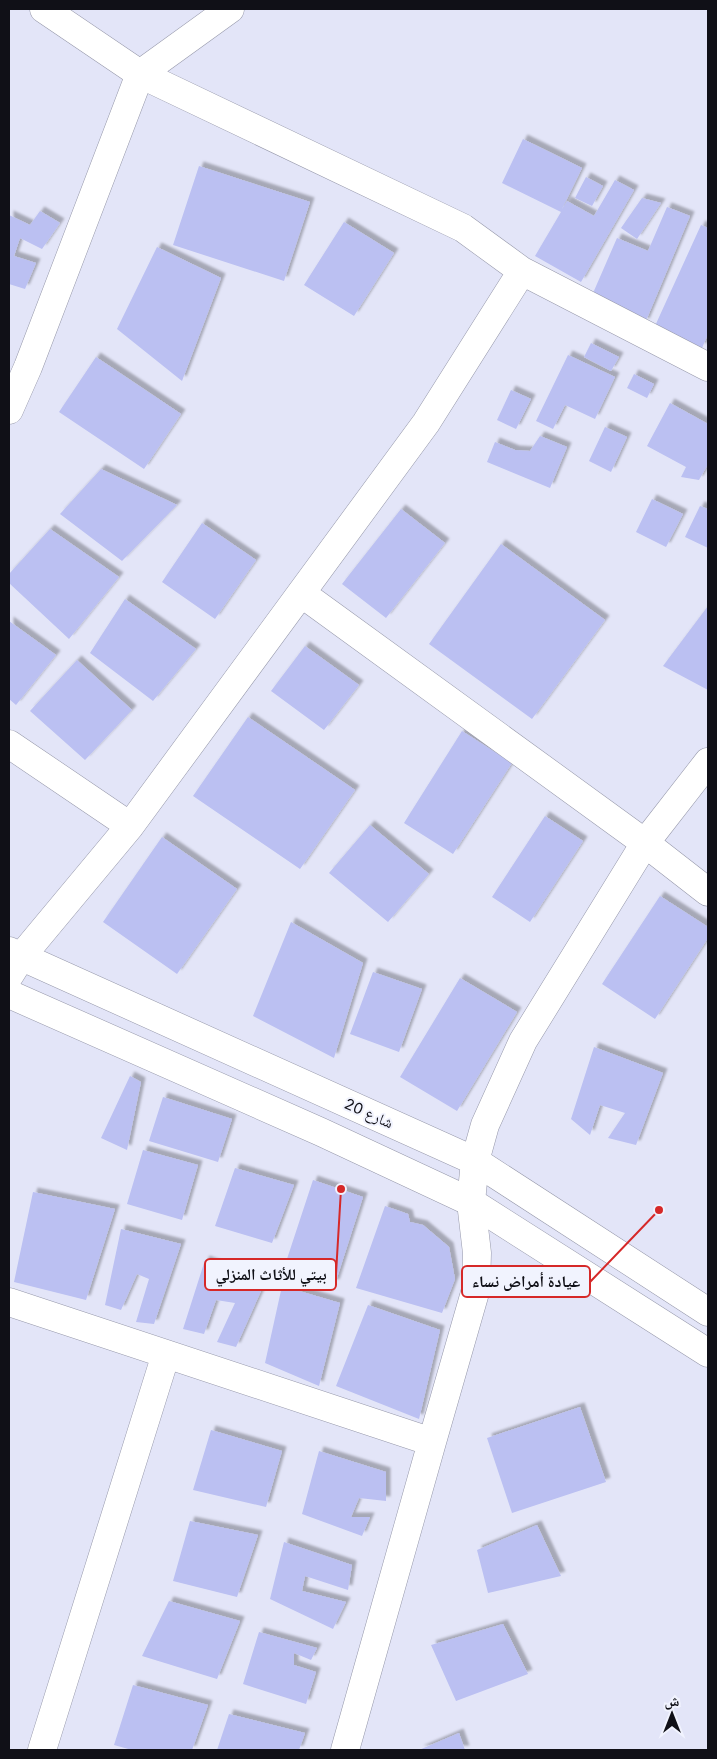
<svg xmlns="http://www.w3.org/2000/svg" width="717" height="1759" font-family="Inter,'Noto Naskh Arabic',sans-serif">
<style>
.building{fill:#bbc0f2;filter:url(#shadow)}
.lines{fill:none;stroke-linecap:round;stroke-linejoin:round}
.minor-casing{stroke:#9698aa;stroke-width:29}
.tertiary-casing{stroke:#9698aa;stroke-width:29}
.minor{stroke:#fff;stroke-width:28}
.tertiary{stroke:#fff;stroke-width:28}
.labels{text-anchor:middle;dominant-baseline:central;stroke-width:4;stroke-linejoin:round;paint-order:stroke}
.street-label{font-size:15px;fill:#101017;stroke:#f1f3fe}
.leader{fill:none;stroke:#d62828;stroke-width:2}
.callout-dot{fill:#d62828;stroke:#f1f3fe;stroke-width:2}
.callout{fill:#f1f3fe;stroke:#d62828;stroke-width:2}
.callout-label{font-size:16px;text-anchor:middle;font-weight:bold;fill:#101017}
</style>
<defs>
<filter id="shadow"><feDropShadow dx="4.5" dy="-4.5" stdDeviation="1" flood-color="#0004"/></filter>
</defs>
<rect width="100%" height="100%" fill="#e3e5f8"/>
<path class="building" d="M523,139L582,168L562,209L567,201L594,216L615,180L634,190L581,282L535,256L561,212L502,183Z
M199,166L310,202L284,281L173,245Z
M586,177L603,186L592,206L575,198Z
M642,198L661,203L637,239L621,228Z
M667,207L690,216L645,323L590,300L617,238L648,251Z
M40,211L60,223L42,249L20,238L14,256L36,263L25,289L9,284V215L30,225Z
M344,222L394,253L354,316L304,285Z
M701,225L708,228V334L702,348L655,326Z
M157,247L221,278L182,381L117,329Z
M591,343L619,357L611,371L584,357Z
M568,355L615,377L595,419L565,405L553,429L536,421Z
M96,357L181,414L144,469L59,412Z
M634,374L654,384L647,398L627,388Z
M511,390L531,399L516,429L497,420Z
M670,403L708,424V464L699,480L681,477L686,467L647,446Z
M605,427L627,437L611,472L589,461Z
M540,436L567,447L550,488L487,462L495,442L515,450L530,451Z
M101,469L177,505L122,561L60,514Z
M652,499L683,514L666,547L636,532Z
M700,506L708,509V548L685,537Z
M401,509L445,543L386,618L342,584Z
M202,523L256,560L215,619L162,582Z
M50,529L119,577L69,639L9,583V574Z
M501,544L605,620L532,719L429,644Z
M125,599L196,649L153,701L90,653Z
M708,606V690L663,666Z
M9,621L56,655L16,705L9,699Z
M305,646L359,685L324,730L271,691Z
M77,660L132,710L85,760L30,711Z
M248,717L355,790L300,869L193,796Z
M462,731L512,763L453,854L404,823Z
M545,816L583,841L530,922L492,897Z
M370,825L429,874L388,922L329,873Z
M162,837L237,889L177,974L103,922Z
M660,896L708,927V938L655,1019L602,984Z
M291,922L363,963L334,1058L253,1016Z
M373,972L422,989L399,1052L350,1034Z
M460,978L517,1012L457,1111L400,1077Z
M594,1047L663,1073L636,1145L608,1138L625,1113L600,1105L590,1135L571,1119Z
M130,1076L141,1082L127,1150L101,1138Z
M163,1097L232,1119L218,1162L149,1141Z
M143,1150L198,1165L182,1220L127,1204Z
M235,1168L294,1185L272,1243L215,1226Z
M313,1180L363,1197L335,1284L284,1268Z
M33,1192L115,1209L86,1300L14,1282Z
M385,1206L408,1214L410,1222L423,1225L449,1247L455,1279L442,1313L356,1288Z
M121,1229L181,1244L154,1324L136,1322L149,1279L137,1274L121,1310L105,1305Z
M205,1260L265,1282L236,1347L217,1342L235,1303L216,1300L204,1334L183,1329Z
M282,1286L340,1303L319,1386L265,1363Z
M368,1305L440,1330L419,1419L336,1386Z
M580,1407L606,1482L512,1513L487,1438Z
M211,1430L282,1451L266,1507L193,1490Z
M319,1451L386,1472V1501L359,1498L351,1517H370L362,1536L302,1514Z
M190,1521L258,1535L237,1597L173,1581Z
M537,1525L561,1576L488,1593L477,1550Z
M284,1542L352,1565L348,1590L305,1576L302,1591L346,1602L333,1629L270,1599Z
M169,1601L240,1621L217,1679L142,1656Z
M503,1624L528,1674L456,1701L431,1645Z
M259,1632L317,1648L311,1660L294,1653V1665L316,1672L306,1704L243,1684Z
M133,1685L208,1705L192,1750H132L114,1745Z
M229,1714L305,1733L299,1750H217Z
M459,1733L465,1750H419Z"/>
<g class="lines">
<defs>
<path id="minor" d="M44,9L140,74L463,228L522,271L708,367
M9,410L28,367L140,74L230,9
M301,593L645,843L708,892
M9,744L130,826
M9,976L21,957L130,826L426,423L522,271
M9,1302L432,1442
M42,1750L166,1354
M345,1750L432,1442L476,1289L477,1253L471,1202L475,1161L485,1125L523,1041L645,843L708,762"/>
<path id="tertiary" d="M9,951L475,1161L708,1312
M9,994L321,1132L471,1202L708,1353"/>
</defs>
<use href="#minor" class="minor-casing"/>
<use href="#tertiary" class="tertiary-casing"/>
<use href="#minor" class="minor"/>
<use href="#tertiary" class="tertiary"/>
</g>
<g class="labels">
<g class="street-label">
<text transform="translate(369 1113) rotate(24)">شارع 20</text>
</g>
</g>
<path class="leader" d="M341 1189L336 1274M659 1210L590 1282"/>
<g class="callout-dot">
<circle cx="341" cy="1189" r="5"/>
<circle cx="659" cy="1210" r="5"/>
</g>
<g class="callout">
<rect x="205" y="1259" width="131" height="31" rx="5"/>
<rect x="462" y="1266" width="128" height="31" rx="5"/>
</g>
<g class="callout-label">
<text x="271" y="1280">بيتي للأثاث المنزلي</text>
<text x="526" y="1287">عيادة أمراض نساء</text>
</g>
<rect width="717" height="1759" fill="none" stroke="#101017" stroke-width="20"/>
<g transform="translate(672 1714)" stroke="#f1f3fe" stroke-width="4" paint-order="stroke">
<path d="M0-4L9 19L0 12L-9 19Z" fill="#101017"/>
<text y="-8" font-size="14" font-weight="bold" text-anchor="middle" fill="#101017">ش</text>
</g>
</svg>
